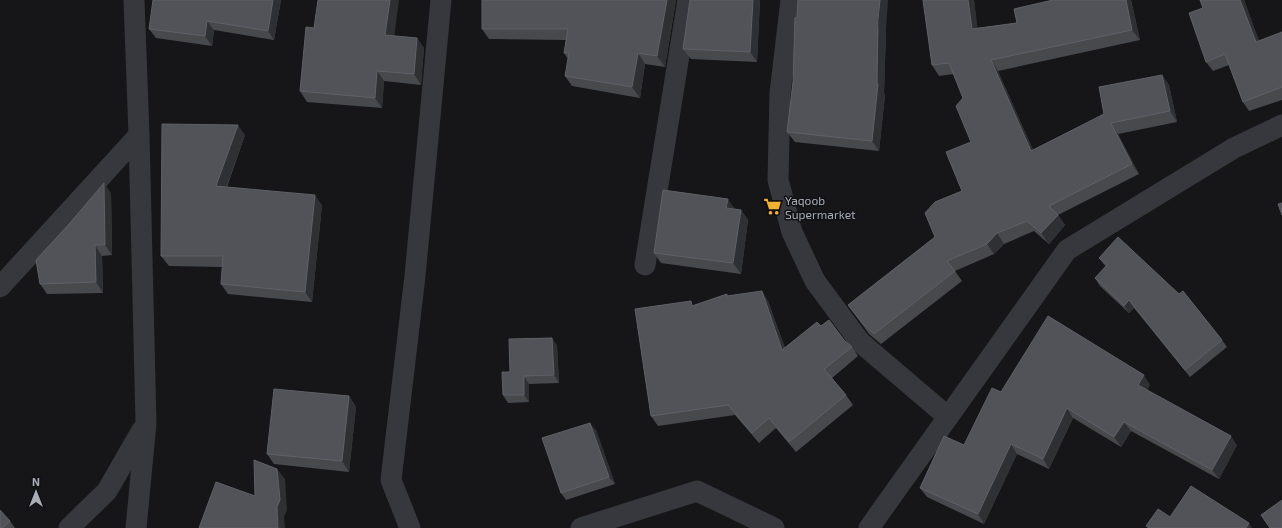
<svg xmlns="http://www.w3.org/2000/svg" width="1282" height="528" font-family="'Exo 2',sans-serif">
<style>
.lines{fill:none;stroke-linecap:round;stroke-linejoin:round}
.street{stroke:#37383d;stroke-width:21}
.wall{fill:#47494d}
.shaded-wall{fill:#2f3033}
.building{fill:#525359;stroke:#5f6168}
.labels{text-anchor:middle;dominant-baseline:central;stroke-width:3;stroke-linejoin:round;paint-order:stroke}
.poi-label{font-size:12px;fill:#a8adb8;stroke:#111113;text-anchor:start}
</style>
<rect width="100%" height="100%" fill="#161618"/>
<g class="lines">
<path class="street" d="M134,0L139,135L146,423L136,528
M791,0L780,93L778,180L792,232L815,281L860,342L948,417
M645,265L688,0
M0,287L139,135
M69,528L107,491L142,430
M410,528L391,480L415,276L441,0
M581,528L697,491L774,528
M869,528L1067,250L1234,148L1282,125"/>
</g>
<path class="wall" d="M281,0L274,40L214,30L212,46L156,38L149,29Z
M482,0H676L665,67L645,64L640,98L572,86L565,76L568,59L564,53L566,40L489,39L482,29Z
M760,0L757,62L691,59L683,49Z
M923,0H974L977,28L1017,23L1053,0H1131L1140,40L998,71L1033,150L1104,114L1162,75L1169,85L1177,122L1118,134L1139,174L1058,215L1065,225L1049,244L1034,231L1004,244L994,254L955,271L962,281L881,344L869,334L848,305L935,237L962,191L971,142L963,98L954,74L939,76L932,65Z
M1200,0H1244L1259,41L1282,32V100L1249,111L1243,102L1229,65L1213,71L1206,62L1203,8Z
M797,18L886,30L884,93L885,95L879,151L795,142L787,132L793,82Z
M394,36L417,38L424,48L421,85L384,81L382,108L307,102L300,91Z
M245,135L227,187L322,205L312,302L228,294L221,284L223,267L169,266L161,256Z
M111,193L112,255L102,256L103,293L47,294L40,284Z
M735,209L741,210L748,220L741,274L661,263L654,253Z
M1099,258L1222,340L1227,347L1190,377L1134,308L1129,313L1100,286L1095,278L1106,267Z
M729,296L768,301L785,348L821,326L844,340L852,347L858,356L832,378L846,395L853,405L796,452L776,428L759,443L735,415L658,426L651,416L694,305Z
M552,338L557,346L559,383L529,384V402L508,403L503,395L510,372Z
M1150,385L1147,390L1237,445L1219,479L1131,431L1121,447L1073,418L1049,469L1017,454L984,524L927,497L920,488L964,445L1001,392Z
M349,396L356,407L349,472L274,464L267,454Z
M596,430L615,484L566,500L561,493Z
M10,521L15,528H0Z"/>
<path class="shaded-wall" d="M273,0H281L274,40L268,31Z
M390,0H399L393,45L385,35Z
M667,0H676L665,67L657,56Z
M753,0H760L757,62L750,52Z
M880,0H888L886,30L884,93L885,95L879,151L872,141Z
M968,0H974L979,39L972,29Z
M1126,0H1131L1140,40L1132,30Z
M1240,0H1244L1263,52L1256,42Z
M207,21L214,30L212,46L205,36Z
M417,38L424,48L421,85L414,74Z
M638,53L645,64L640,98L632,87Z
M991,60L998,71L1038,161L1031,151Z
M377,71L384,81L382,108L375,98Z
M1162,75L1169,85L1177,122L1170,111Z
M1111,123L1118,134L1139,174L1132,164Z
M238,125L245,135L223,196L216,186Z
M104,183L111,193L112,255L105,245Z
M315,195L322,205L312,302L305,292Z
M728,199L735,209L726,208Z
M741,210L748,220L741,274L733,263Z
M1058,215L1065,225L1049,244L1041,233Z
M997,233L1004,244L994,254L987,244Z
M95,245L102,256L103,293L96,282Z
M762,291L768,301L789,360L782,350Z
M1129,300L1134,308L1129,313L1124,306Z
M552,338L557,346L559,383L554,375Z
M1144,375L1150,385L1144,395L1138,385Z
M524,376L529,384V402L524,395Z
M349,396L356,407L349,472L342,461Z
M1067,408L1073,418L1049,469L1043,459Z
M1124,422L1131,431L1121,447L1114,437Z
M590,423L596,430L615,484L609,477Z
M1231,436L1237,445L1219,479L1212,470Z
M1011,444L1017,454L984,524L978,514Z
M277,469L285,479L287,510L284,517L285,528H278L277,507Z
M1249,523L1252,528H1246Z"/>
<path class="building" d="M153,0H273L268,31L207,21L205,36L149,29Z
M318,0H390L385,35L417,38L414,74L377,71L375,98L300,91L306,27L314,28Z
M482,0H667L657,56L638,53L632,87L565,76L569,53H564L568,29H482Z
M690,0H753L750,52L683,49Z
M798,0H880L878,20L877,84H878L872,141L787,132L793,82L795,18H797Z
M923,0H968L972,29L1017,23L1014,9L1053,0H1126L1132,30L991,60L1031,151L1104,114L1099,87L1162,75L1170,111L1111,123L1132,164L1049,206L1058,215L1041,233L1027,221L997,233L987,244L947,261L955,271L874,334L862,323L848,305L935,237L925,213L935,202L962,191L946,152L971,142L956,106L963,98L949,63L932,65Z
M1200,0H1240L1256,42L1282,32V87L1243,102L1225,54L1206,62L1189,13L1203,8Z
M162,124L238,125L216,186L315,195L305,292L221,284L223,256H161Z
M104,183L105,245H95L96,282L40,284L36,260L70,223Z
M663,190L728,199L726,208L741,210L733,263L654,253Z
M1282,203V215L1278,204Z
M1118,237L1179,294L1183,291L1222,340L1185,370L1129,300L1124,306L1095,278L1107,265L1099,258Z
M762,291L782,350L817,322L821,326L829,320L844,340L852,347L824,369L846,395L789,442L769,418L752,433L728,405L651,416L635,309L691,301L692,306L727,294V296Z
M1048,316L1144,375L1138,385L1231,436L1212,470L1124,422L1114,437L1067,408L1043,459L1011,444L978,514L920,488L944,436L964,445L992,388L1001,392Z
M552,338L554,375L524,376V395H503L502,372H510L509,339Z
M274,389L349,396L342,461L267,454Z
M590,423L609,477L561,493L542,438Z
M254,460L277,469L280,500L277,507L278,528H199L216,482L255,496Z
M1191,486L1249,523L1246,528H1149L1146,526L1158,509L1170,517Z
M1282,500V528H1270L1261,515Z
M0,510L10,521L2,528H0Z"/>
<defs>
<symbol id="supermarket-bare" viewBox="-9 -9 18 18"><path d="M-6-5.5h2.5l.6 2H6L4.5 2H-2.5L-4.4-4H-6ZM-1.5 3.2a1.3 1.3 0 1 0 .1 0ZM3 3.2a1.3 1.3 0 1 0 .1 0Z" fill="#f2b134" stroke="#111113" stroke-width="2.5" paint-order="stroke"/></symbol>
</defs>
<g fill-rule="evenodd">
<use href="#supermarket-bare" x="760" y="194" width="25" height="25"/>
</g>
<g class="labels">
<g class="poi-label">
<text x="785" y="200">Yaqoob<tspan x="785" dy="14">Supermarket</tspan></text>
</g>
</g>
<g transform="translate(36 492)" stroke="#111113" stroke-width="3" paint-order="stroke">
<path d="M0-3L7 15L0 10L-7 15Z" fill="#a8adb8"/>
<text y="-6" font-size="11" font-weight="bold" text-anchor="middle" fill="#a8adb8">N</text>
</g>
</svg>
